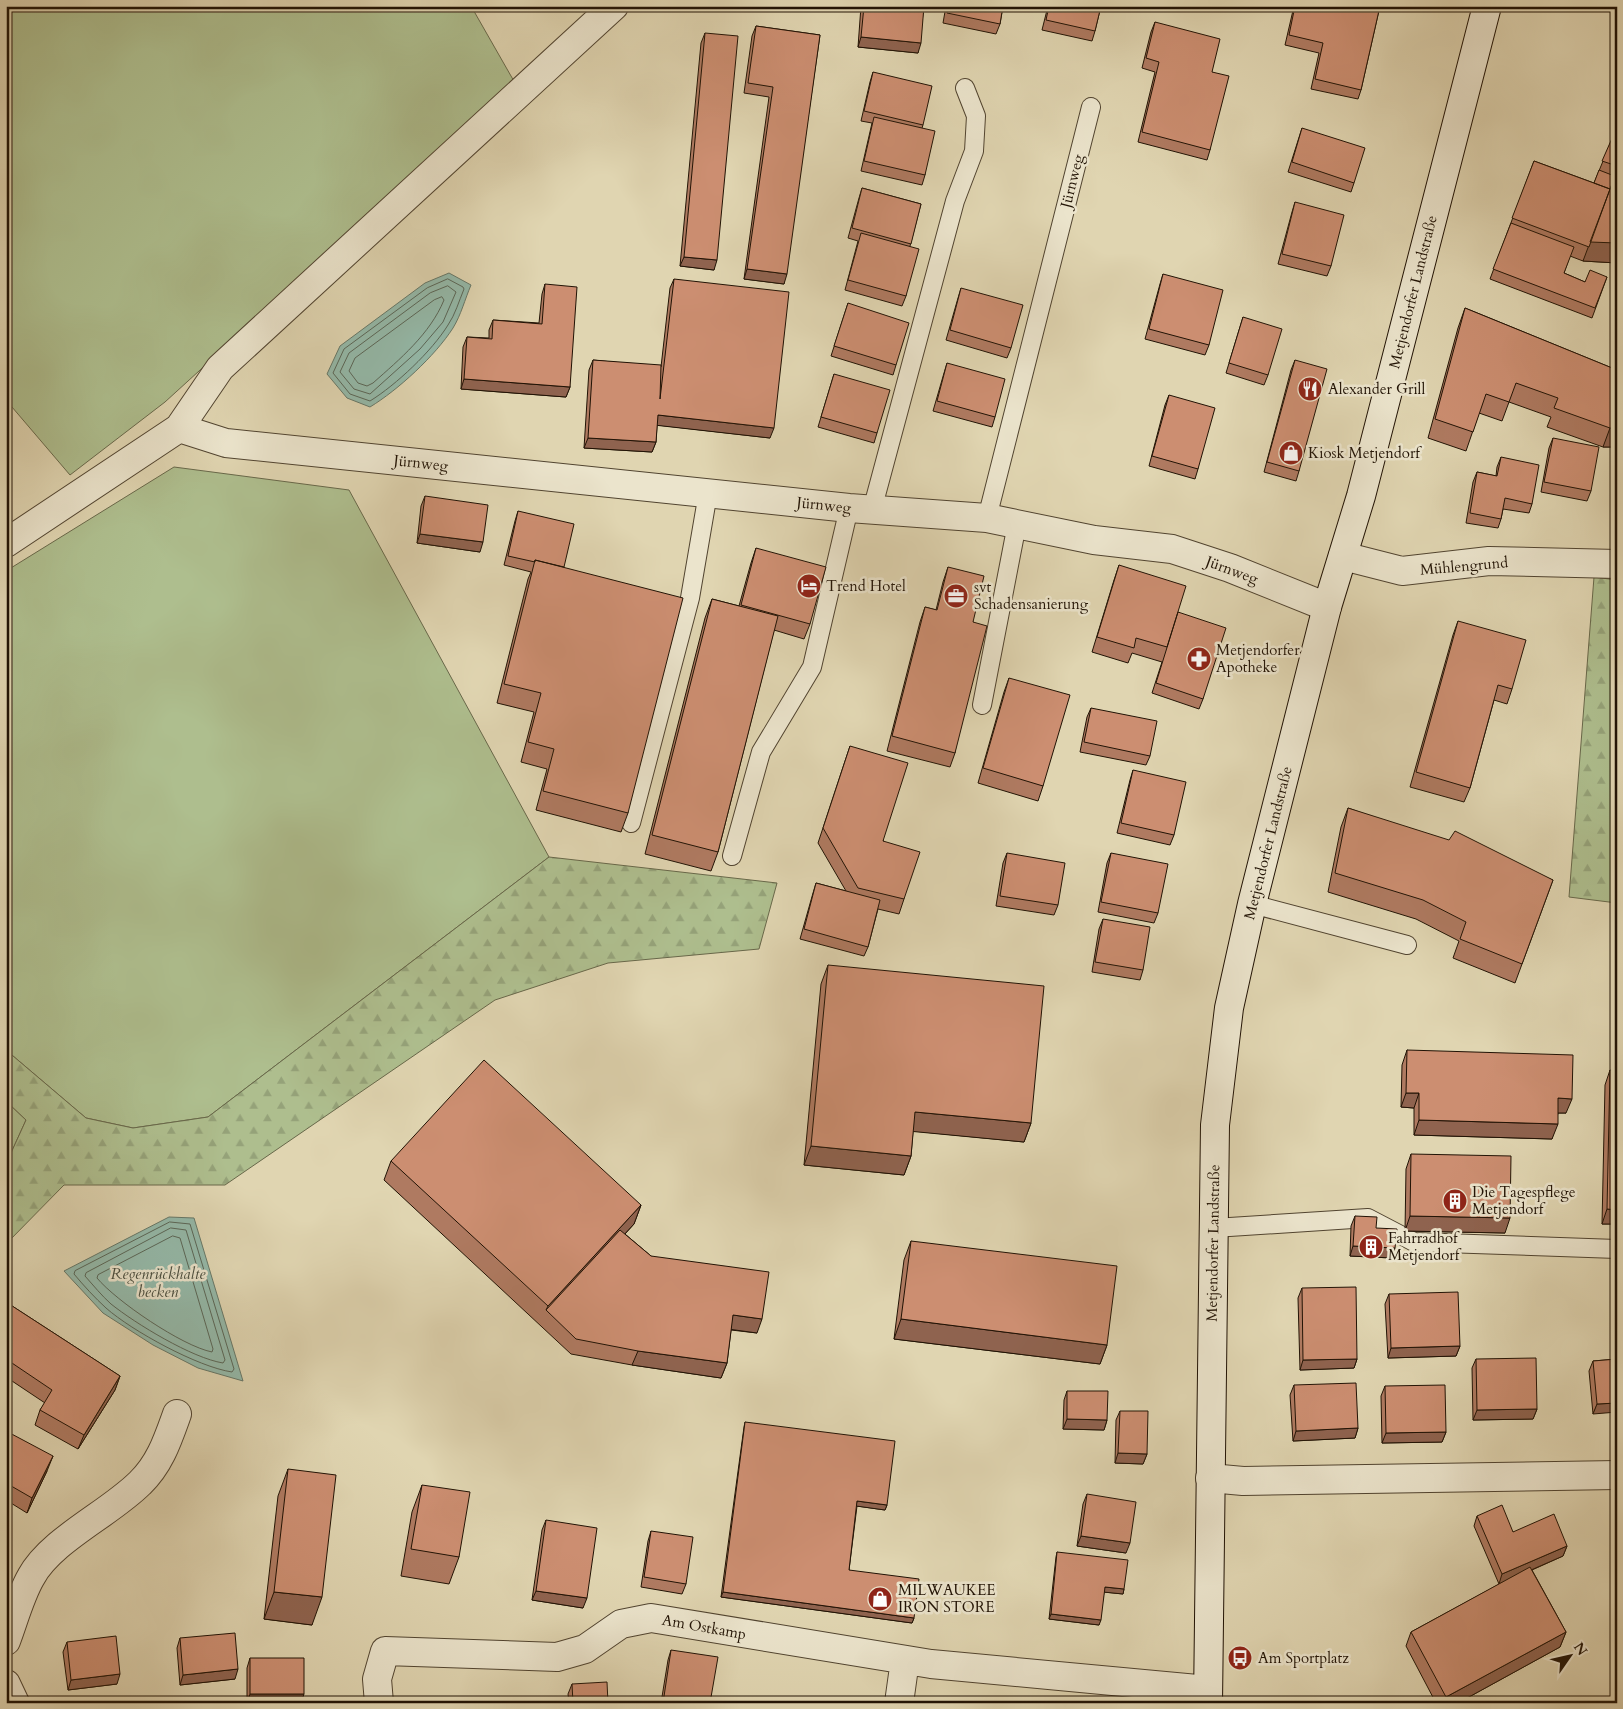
<svg xmlns="http://www.w3.org/2000/svg" width="1623" height="1709" font-family="Cardo,serif">
<style>
.grass{fill:#aebe8e;stroke:#68684a}
.forest{fill:url(#forest-firs);stroke:#68684a}
.water{fill:#94b9a9;stroke:#667767}
.lines{fill:none;stroke-linecap:round;stroke-linejoin:round}
.shore{stroke:#5a6657;stroke-width:1}
.lane-casing{stroke:#514430;stroke-width:20}
.street-casing{stroke:#514430;stroke-width:30}
.secondary-casing{stroke:#211305;stroke-width:30}
.lane{stroke:#ebe4cc;stroke-width:18}
.street{stroke:#ebe4cc;stroke-width:28}
.secondary{stroke:#ebe4cc;stroke-width:28}
.wall{fill:#af7a61;stroke:#211305}
.shaded-wall{fill:#8f634f;stroke:#211305}
.building{fill:#cc8e71;stroke:#211305}
.labels{text-anchor:middle;dominant-baseline:central;stroke-width:5;stroke-linejoin:round;paint-order:stroke}
.street-label{font-size:15px;fill:#211305;stroke:#ebe4cc}
.poi-label{font-size:15px;fill:#211305;stroke:#ebe4cc;text-anchor:start}
.water-label{font-size:16px;font-style:italic;fill:#494d3e;stroke:#ebe4cc}
</style>
<defs>
<pattern id="forest-firs" width="22" height="20" patternUnits="userSpaceOnUse" patternTransform="scale(1.25)"><rect width="22" height="20" fill="#aebe8e"/><path d="M5 1l3.5 6h-7zM16 11l3.5 6h-7z" fill="#95a279"/></pattern>
</defs>
<rect width="100%" height="100%" fill="#e0d5b1"/>
<filter id="stains"><feTurbulence type="fractalNoise" baseFrequency=".004" numOctaves="4"/><feColorMatrix values="0 0 0 0 .2 0 0 0 0 .09 0 0 0 0 .02 0 0 0 .5 -.17"/></filter>
<radialGradient id="worn" r=".72"><stop offset=".6" stop-color="#630" stop-opacity="0"/><stop offset="1" stop-color="#630" stop-opacity=".3"/></radialGradient>
<path class="grass" d="M6,6H471L515,83L165,402L70,475L6,400Z
M174,467L349,490L549,857L208,1117L133,1128L86,1118L6,1050V571Z
M6,1101L26,1120L6,1164Z"/>
<path class="forest" d="M1594,577L1617,580V903L1569,897Z
M549,857L777,883L759,949L608,963L495,1000L225,1185H64L6,1244V1164L26,1120L6,1101V1050L86,1118L133,1128L208,1117Z"/>
<path class="water" d="M449,273L471,285C465,299 461,315 453,328C435,356 398,390 370,407L347,398L327,374L340,346L425,283Z
M169,1217L194,1218L243,1381L198,1368L153,1345L103,1313L64,1271Z"/>
<g class="lines">
<path class="shore" d="M448,279L463,287L464,289C459,301 455,315 448,325C432,351 396,385 370,401L350,394L333,373L344,349L427,288Z
M448,286L456,292L443,322L420,349L370,394L354,389L340,372L349,353L430,293Z
M442,297L444,300C430,334 400,359 373,383L367,386L358,383L349,371L355,358L434,300Z
M170,1222L190,1224L234,1369L232,1372C198,1367 132,1331 106,1308C95,1298 84,1286 74,1274L75,1271Z
M171,1228L186,1230L225,1360L223,1363C192,1358 136,1324 111,1304C102,1296 93,1285 85,1276L86,1273Z
M173,1236L180,1238L213,1349L212,1352C182,1346 116,1301 97,1278L98,1275Z"/>
<defs>
<path id="lane" d="M872,510L955,201L974,151L976,116L965,88
M987,518L1091,107
M982,705L1017,524
M631,823L690,598L708,493
M732,856L761,752L812,667L849,508
M1252,904L1407,945
M1214,1228L1368,1218L1414,1242L1617,1249"/>
<path id="street" d="M179,428L220,368L614,6
M6,543L179,428L226,443L849,508L987,518L1094,540L1172,549L1230,568L1327,607
M1343,556L1402,571L1489,561L1617,564
M1210,1478L1243,1481L1617,1475
M6,1641C14,1620 20,1596 31,1577C51,1540 109,1514 140,1483C160,1464 168,1439 177,1414
M6,1684L15,1703
M379,1703L377,1679L385,1651L557,1657L585,1649L621,1624L651,1618L931,1664L1208,1690
M899,1703L905,1660"/>
<path id="secondary" d="M1208,1703L1215,1125L1229,1008L1252,904L1327,607L1361,496L1487,6"/>
</defs>
<use href="#lane" class="lane-casing"/>
<use href="#street" class="street-casing"/>
<use href="#secondary" class="secondary-casing"/>
<use href="#lane" class="lane"/>
<use href="#street" class="street"/>
<use href="#secondary" class="secondary"/>
</g>
<path class="wall" d="M861,6H924L918,53L858,47Z
M946,6H1003L1000,24L996,34L943,23Z
M1048,6H1101L1095,31L1092,41L1042,30Z
M1294,6H1380L1361,90L1358,99L1311,89L1319,53L1285,45Z
M1155,22L1212,72L1210,150L1207,160L1138,142L1155,72L1142,68L1151,32Z
M756,26L820,35L784,284L744,279L769,97L744,93L752,36Z
M705,33L714,270L680,266L701,43Z
M873,72L923,125L922,128L925,175L922,185L861,171L872,123L861,121L870,82Z
M1617,127V263L1583,261L1584,259L1583,261L1570,256L1564,273L1585,282L1607,277L1592,318L1490,279L1534,161L1594,183Z
M1302,128L1354,183L1351,192L1288,172Z
M862,188L921,204L910,246L906,296L902,306L845,290L858,241L848,238L859,198Z
M1295,202L1331,266L1327,276L1278,264L1292,212Z
M1163,274L1209,345L1205,355L1145,339L1160,284Z
M674,279L770,438L657,425L656,442L652,452L584,448L589,370L593,360L661,367L670,288Z
M545,284L570,387L566,397L461,389L463,347L467,337L489,338V330L493,320L539,323L542,294Z
M961,288L1011,348L1007,358L946,340L958,298Z
M848,303L896,365L893,375L831,356Z
M1465,308L1617,370V447H1603L1547,427L1551,417L1509,402L1502,421L1479,413L1466,451L1428,438L1458,328Z
M1243,317L1268,375L1264,385L1226,373Z
M1295,360L1299,471L1296,481L1264,472L1291,370Z
M947,363L995,417L992,427L933,411L944,373Z
M834,374L877,433L874,443L818,427Z
M1169,395L1198,469L1195,479L1149,466L1165,405Z
M1553,438L1591,491L1587,501L1541,492L1549,448Z
M1501,457L1532,504L1529,513L1503,509L1501,519L1498,528L1466,523L1473,482L1477,472L1496,476L1497,467Z
M425,496L480,552L417,543L421,506Z
M518,511L564,567L628,813L621,832L536,810L547,769L521,762L534,712L497,703L528,579L531,572L504,565L515,521Z
M756,548L810,624L804,639L774,630L718,852L711,871L645,854L705,618L712,599L739,606L751,563Z
M1119,565L1178,612L1203,699L1199,709L1152,693L1162,662L1132,653L1128,663L1092,652L1114,580Z
M948,567L973,622L955,753L950,767L887,751L920,622L925,607L936,610L943,582Z
M1458,621L1512,689L1507,704L1494,700L1470,788L1464,802L1410,787L1453,635Z
M1009,678L1043,786L1038,801L978,783L1004,692Z
M1091,708L1150,756L1146,765L1080,752L1087,717Z
M850,746L904,899L899,914L878,909L868,947L864,956L800,939L813,893L816,883L846,891L818,843Z
M1133,770L1174,835L1170,845L1117,833L1130,780Z
M1348,808L1553,880L1515,983L1453,958L1459,941L1416,919L1328,892L1341,827Z
M1007,853L1058,905L1054,915L996,906L1003,863Z
M1111,853L1158,913L1154,923L1098,912L1107,863Z
M1103,919L1143,970L1140,980L1092,972L1099,929Z
M828,965L1031,1123L1024,1142L913,1131L911,1156L904,1175L804,1165L821,984Z
M1407,1050L1566,1113H1558L1552,1139L1414,1135V1108L1401,1107L1402,1065Z
M1610,1070L1617,1224H1602L1605,1085Z
M1411,1154L1505,1233L1405,1231L1406,1169Z
M391,1161L641,1205L634,1224L625,1234L651,1256L757,1333L731,1330L727,1363L721,1378L632,1365L571,1354L384,1180Z
M1355,1216L1376,1228L1392,1258L1350,1256L1351,1226Z
M911,1241L1107,1345L1100,1364L894,1339L904,1260Z
M1302,1288L1357,1359L1354,1368L1300,1370L1298,1298Z
M1389,1294L1460,1346L1456,1356L1388,1358L1385,1304Z
M6,1302L120,1376L115,1390L78,1449L35,1425L40,1410L45,1403L6,1377Z
M1476,1359L1537,1409L1533,1419L1473,1420L1472,1368Z
M1617,1359L1593,1414L1589,1371L1593,1361Z
M1294,1385L1358,1428L1355,1438L1293,1441L1290,1395Z
M1385,1386L1446,1432L1442,1442L1382,1443L1381,1396Z
M1067,1391L1107,1420L1104,1430L1063,1429L1064,1400Z
M1120,1411L1147,1454L1143,1464L1115,1463L1116,1420Z
M745,1422L887,1505L885,1510L857,1506L849,1570L914,1618L912,1623L721,1597L744,1427Z
M6,1431L47,1471L27,1513L6,1500Z
M288,1469L312,1625L264,1619L278,1496Z
M422,1485L459,1557L449,1584L401,1576L412,1512Z
M1087,1494L1126,1553L1077,1546L1083,1504Z
M1477,1516L1513,1532L1567,1546L1563,1556L1532,1570L1566,1632L1560,1647L1458,1703H1436L1406,1646L1411,1632L1505,1581L1499,1584L1474,1526Z
M546,1520L583,1608L532,1600L542,1530Z
M651,1531L686,1584L682,1594L641,1587L648,1541Z
M1057,1552L1124,1589L1123,1594L1104,1592L1099,1625L1049,1619L1056,1557Z
M180,1638L235,1679L180,1685L177,1648Z
M67,1642L117,1684L68,1690L63,1652Z
M671,1650L710,1703H661L668,1660Z
M250,1658L301,1703H247V1668Z
M572,1684L608,1703H569L568,1694Z"/>
<path class="shaded-wall" d="M789,6H812V8Z
M861,37L921,43L918,53L858,47Z
M1610,189L1617,243V263L1583,261Z
M684,257L717,260L714,270L680,266Z
M747,269L787,274L784,284L744,279Z
M464,379L570,387L566,397L461,389Z
M658,415L774,428L770,438L654,425Z
M1610,428H1617V447H1603Z
M588,438L656,442L652,452L584,448Z
M420,534L483,542L480,552L417,543Z
M1406,1093H1419L1414,1108L1401,1107Z
M1558,1098L1572,1099L1566,1113H1553Z
M915,1112L1031,1123L1024,1142L908,1131Z
M1419,1120L1558,1124L1552,1139L1414,1135Z
M811,1146L911,1156L904,1175L804,1165Z
M641,1205L634,1224L550,1314L546,1310L548,1306Z
M1607,1209L1617,1210V1224H1602Z
M1410,1216L1510,1218L1505,1233L1405,1231Z
M1353,1246L1395,1248L1392,1258L1350,1256Z
M733,1315L762,1319L757,1333L728,1329Z
M901,1319L1107,1345L1100,1364L894,1339Z
M1460,1346L1456,1356L1388,1358L1391,1348Z
M638,1351L727,1363L721,1378L632,1365Z
M1357,1359L1354,1368L1300,1370L1303,1360Z
M120,1376L115,1390L78,1449L84,1435Z
M1617,1403V1412L1593,1414L1597,1404Z
M1537,1409L1533,1419L1473,1420L1477,1410Z
M1067,1419L1107,1420L1104,1430L1063,1429Z
M1358,1428L1355,1438L1293,1441L1296,1431Z
M1446,1432L1442,1442L1382,1443L1386,1433Z
M1118,1453L1147,1454L1143,1464L1115,1463Z
M53,1456L47,1471L27,1513L32,1498Z
M857,1501L887,1505L885,1510L856,1506Z
M1081,1536L1130,1543L1126,1553L1077,1546Z
M1567,1546L1563,1556L1499,1584L1502,1574Z
M1105,1587L1124,1589L1123,1594L1103,1592Z
M536,1591L587,1598L583,1608L532,1600Z
M274,1592L322,1597L312,1625L264,1619Z
M723,1592L914,1618L912,1623L721,1597Z
M1051,1614L1101,1620L1099,1625L1049,1619Z
M1566,1632L1560,1647L1458,1703H1444L1446,1697Z
M238,1669L235,1679L180,1685L183,1675Z
M120,1674L117,1684L68,1690L71,1680Z
M250,1694H304L301,1703H247Z"/>
<path class="building" d="M864,6H924L921,43L861,37Z
M948,6H1003L1000,24L947,13Z
M1049,6H1101L1095,31L1046,20Z
M1295,6H1380L1361,90L1315,79L1323,43L1289,35Z
M1155,22L1220,39L1212,72L1229,76L1210,150L1142,132L1159,62L1146,58Z
M756,26L820,35L787,274L747,269L773,87L748,83Z
M705,33L738,36L717,260L684,257Z
M873,72L932,86L923,125L864,111Z
M874,117L935,131L925,175L864,161Z
M1617,127V166L1602,161Z
M1302,128L1365,148L1354,183L1292,162Z
M1534,161L1610,189L1589,247L1512,218Z
M1599,170L1617,177V186L1612,184L1610,189L1594,183Z
M1612,184L1617,186V243L1590,242Z
M862,188L921,204L911,244L852,228Z
M1295,202L1344,215L1331,266L1282,254Z
M1511,223L1574,247L1564,273L1585,282L1590,270L1607,277L1595,308L1493,269Z
M861,233L919,249L906,296L848,280Z
M1163,274L1223,290L1209,345L1149,329Z
M674,279L789,292L774,428L658,415L656,442L588,438L593,360L661,365L660,399Z
M545,284L577,287L570,387L464,379L467,337L492,339L493,320L542,324Z
M961,288L1023,305L1011,348L950,330Z
M848,303L909,323L896,365L834,346Z
M1465,308L1617,370V428H1610L1554,408L1558,398L1516,383L1509,402L1486,394L1473,432L1435,419Z
M1243,317L1282,329L1268,375L1229,363Z
M1295,360L1327,369L1299,471L1267,462Z
M947,363L1005,379L995,417L937,401Z
M834,374L890,390L877,433L821,417Z
M1169,395L1215,408L1198,469L1152,456Z
M1553,438L1599,447L1591,491L1544,482Z
M1501,457L1539,465L1532,504L1505,498L1501,519L1470,513L1477,472L1497,476Z
M425,496L488,505L483,542L420,534Z
M518,511L574,524L564,567L535,560V562L508,556Z
M756,548L826,567L810,624L741,605Z
M535,560L683,598L628,813L543,791L554,749L528,742L541,693L504,684Z
M1119,565L1186,586L1167,647L1136,638L1134,648L1097,637Z
M948,567L984,576L973,622L987,626L955,753L892,736L925,607L937,610Z
M712,599L778,616L718,852L652,835Z
M1178,612L1226,628L1203,699L1156,683Z
M1458,621L1526,640L1512,689L1498,685L1470,788L1416,772Z
M1009,678L1070,695L1043,786L983,768Z
M1091,708L1157,721L1150,756L1084,742Z
M850,746L908,763L883,841L920,852L904,899L858,888L823,828Z
M1133,770L1186,782L1174,835L1121,823Z
M1348,808L1449,840L1455,831L1553,880L1522,964L1460,939L1466,922L1423,900L1335,873Z
M1007,853L1065,863L1058,905L1000,896Z
M1111,853L1168,864L1158,913L1101,902Z
M816,883L880,900L868,947L804,929Z
M1103,919L1150,927L1143,970L1095,962Z
M828,965L1044,986L1031,1123L915,1112L911,1156L811,1146Z
M1407,1050L1573,1055L1572,1099L1558,1098V1124L1419,1120V1093H1406Z
M484,1060L641,1205L548,1306L391,1161Z
M1610,1070L1617,1071V1210L1607,1209Z
M1411,1154L1511,1156L1510,1218L1410,1216Z
M1355,1216L1377,1217L1376,1228L1397,1229L1395,1248L1353,1246Z
M620,1230L651,1256L769,1272L762,1319L733,1315L727,1363L638,1351L576,1339L546,1310Z
M911,1241L1117,1266L1107,1345L901,1319Z
M1356,1287L1357,1359L1303,1360L1302,1288Z
M1458,1292L1460,1346L1391,1348L1389,1294Z
M6,1302L120,1376L84,1435L40,1410L52,1390L6,1359Z
M1536,1358L1537,1409L1477,1410L1476,1359Z
M1617,1359V1403L1597,1404L1593,1361Z
M1356,1383L1358,1428L1296,1431L1294,1385Z
M1445,1385L1446,1432L1386,1433L1385,1386Z
M1067,1391H1108L1107,1420L1067,1419Z
M1120,1411H1148L1147,1454L1118,1453Z
M745,1422L895,1441L887,1505L857,1501L849,1570L919,1579L914,1618L723,1592Z
M6,1431L53,1456L32,1498L6,1483Z
M288,1469L336,1475L322,1597L274,1592Z
M422,1485L470,1492L459,1557L411,1549Z
M1087,1494L1136,1502L1130,1543L1081,1536Z
M1502,1505L1513,1532L1554,1514L1567,1546L1502,1574L1477,1516Z
M546,1520L597,1528L587,1598L536,1591Z
M651,1531L693,1537L686,1584L644,1577Z
M1057,1552L1128,1560L1124,1589L1105,1587L1101,1620L1051,1614Z
M1530,1567L1566,1632L1446,1697L1411,1632Z
M235,1633L238,1669L183,1675L180,1638Z
M116,1636L120,1674L71,1680L67,1642Z
M671,1650L718,1657L710,1703H663Z
M250,1658H304V1694H250Z
M607,1682L608,1703H573L572,1684Z
M956,1700L971,1703H956Z"/>
<defs>
<symbol id="restaurant-disc" viewBox="-11 -11 22 22"><circle r="9.5" fill="#8f2418" stroke="#ebe4cc"/><path d="M-5-6h1v4h1v-4h1v4h1v-4h1v5L-1.5 .5V6h-2V.5L-5-1ZM5-6V6H3V1.5H1.5Q1.5-4 5-6Z" fill="#fff"/></symbol>
<symbol id="shop-disc" viewBox="-11 -11 22 22"><circle r="9.5" fill="#8f2418" stroke="#ebe4cc"/><path d="M-5-2.5h2.3a2.7 3.5 0 0 1 5.4 0H5L5.5 6h-11ZM-1.5-2.5h3a1.5 2.3 0 0 0-3 0Z" fill="#fff"/></symbol>
<symbol id="hotel-disc" viewBox="-11 -11 22 22"><circle r="9.5" fill="#8f2418" stroke="#ebe4cc"/><path d="M-6-4.5h1.5V1H6V5H4.5V3h-9V5H-6ZM-4 0a1.8 1.8 0 1 1 3.6 0ZM.5 0V-2.5h3Q6-2.5 6 0Z" fill="#fff"/></symbol>
<symbol id="office-disc" viewBox="-11 -11 22 22"><circle r="9.5" fill="#8f2418" stroke="#ebe4cc"/><path d="M-6-3h4V-5.5h4V-3h4V5H-6ZM-1-4.5V-3h2v-1.5ZM-6 0V1H6V0Z" fill="#fff"/></symbol>
<symbol id="pharmacy-disc" viewBox="-11 -11 22 22"><circle r="9.5" fill="#8f2418" stroke="#ebe4cc"/><path d="M-2-6h4v4h4v4h-4v4h-4v-4h-4v-4h4Z" fill="#fff"/></symbol>
<symbol id="building-disc" viewBox="-11 -11 22 22"><circle r="9.5" fill="#8f2418" stroke="#ebe4cc"/><path d="M-4-6H4V6H1V3H-1V6H-4ZM-2.5-4.3h1.7v1.8h-1.7ZM.8-4.3h1.7v1.8H.8ZM-2.5-1h1.7V.8h-1.7ZM.8-1h1.7V.8H.8Z" fill="#fff"/></symbol>
<symbol id="bus-disc" viewBox="-11 -11 22 22"><circle r="9.5" fill="#8f2418" stroke="#ebe4cc"/><path d="M-5-6H5V4H4V6H2V4H-2V6H-4V4H-5ZM-3.5-4V0h7V-4ZM-3.5 1.2v1.5H-2V1.2ZM2 1.2v1.5H3.5V1.2Z" fill="#fff"/></symbol>
</defs>
<g fill-rule="evenodd">
<use href="#restaurant-disc" x="1296" y="375" width="28" height="28"/>
<use href="#shop-disc" x="1277" y="439" width="28" height="28"/>
<use href="#hotel-disc" x="795" y="572" width="28" height="28"/>
<use href="#office-disc" x="942" y="582" width="28" height="28"/>
<use href="#pharmacy-disc" x="1185" y="645" width="28" height="28"/>
<use href="#building-disc" x="1441" y="1187" width="28" height="28"/>
<use href="#building-disc" x="1357" y="1233" width="28" height="28"/>
<use href="#shop-disc" x="866" y="1585" width="28" height="28"/>
<use href="#bus-disc" x="1226" y="1644" width="28" height="28"/>
</g>
<g class="labels">
<g class="street-label">
<text transform="translate(1072 181) rotate(-76)">Jürnweg</text>
<text transform="translate(1413 292) rotate(-76)">Metjendorfer Landstraße</text>
<text transform="translate(421 463) rotate(6)">Jürnweg</text>
<text transform="translate(824 505) rotate(6)">Jürnweg</text>
<text transform="translate(1464 566) rotate(-5)">Mühlengrund</text>
<text transform="translate(1232 570) rotate(20)">Jürnweg</text>
<text transform="translate(1268 843) rotate(-76)">Metjendorfer Landstraße</text>
<text transform="translate(1213 1243) rotate(-89)">Metjendorfer Landstraße</text>
<text transform="translate(704 1627) rotate(10)">Am Ostkamp</text>
</g>
<g class="poi-label">
<text x="1328" y="389">Alexander Grill</text>
<text x="1308" y="453">Kiosk Metjendorf</text>
<text x="826" y="586">Trend Hotel</text>
<text x="974" y="587">svt<tspan x="974" dy="17">Schadensanierung</tspan></text>
<text x="1216" y="650">Metjendorfer<tspan x="1216" dy="17">Apotheke</tspan></text>
<text x="1472" y="1192">Die Tagespflege<tspan x="1472" dy="17">Metjendorf</tspan></text>
<text x="1388" y="1238">Fahrradhof<tspan x="1388" dy="17">Metjendorf</tspan></text>
<text x="898" y="1590">MILWAUKEE<tspan x="898" dy="17">IRON STORE</tspan></text>
<text x="1258" y="1658">Am Sportplatz</text>
</g>
<g class="water-label">
<text x="158" y="1274">Regenrückhalte<tspan x="158" dy="18">becken</tspan></text>
</g>
</g>
<rect width="1623" height="1709" fill="none" stroke="#e0d5b1" stroke-width="25"/>
<rect x="8" y="8" width="1608" height="1694" fill="none" stroke="#211305" stroke-width="2.5"/>
<rect x="12" y="12" width="1598" height="1684" fill="none" stroke="#211305"/>
<g transform="translate(1570 1656) rotate(56)" stroke="#ebe4cc" stroke-width="4" paint-order="stroke">
<path d="M0-4L9 19L0 12L-9 19Z" fill="#211305"/>
<text y="-8" font-size="14" font-weight="bold" text-anchor="middle" fill="#211305">N</text>
</g>
<rect width="100%" height="100%" filter="url(#stains)"/>
<rect width="100%" height="100%" fill="url(#worn)"/>
</svg>
